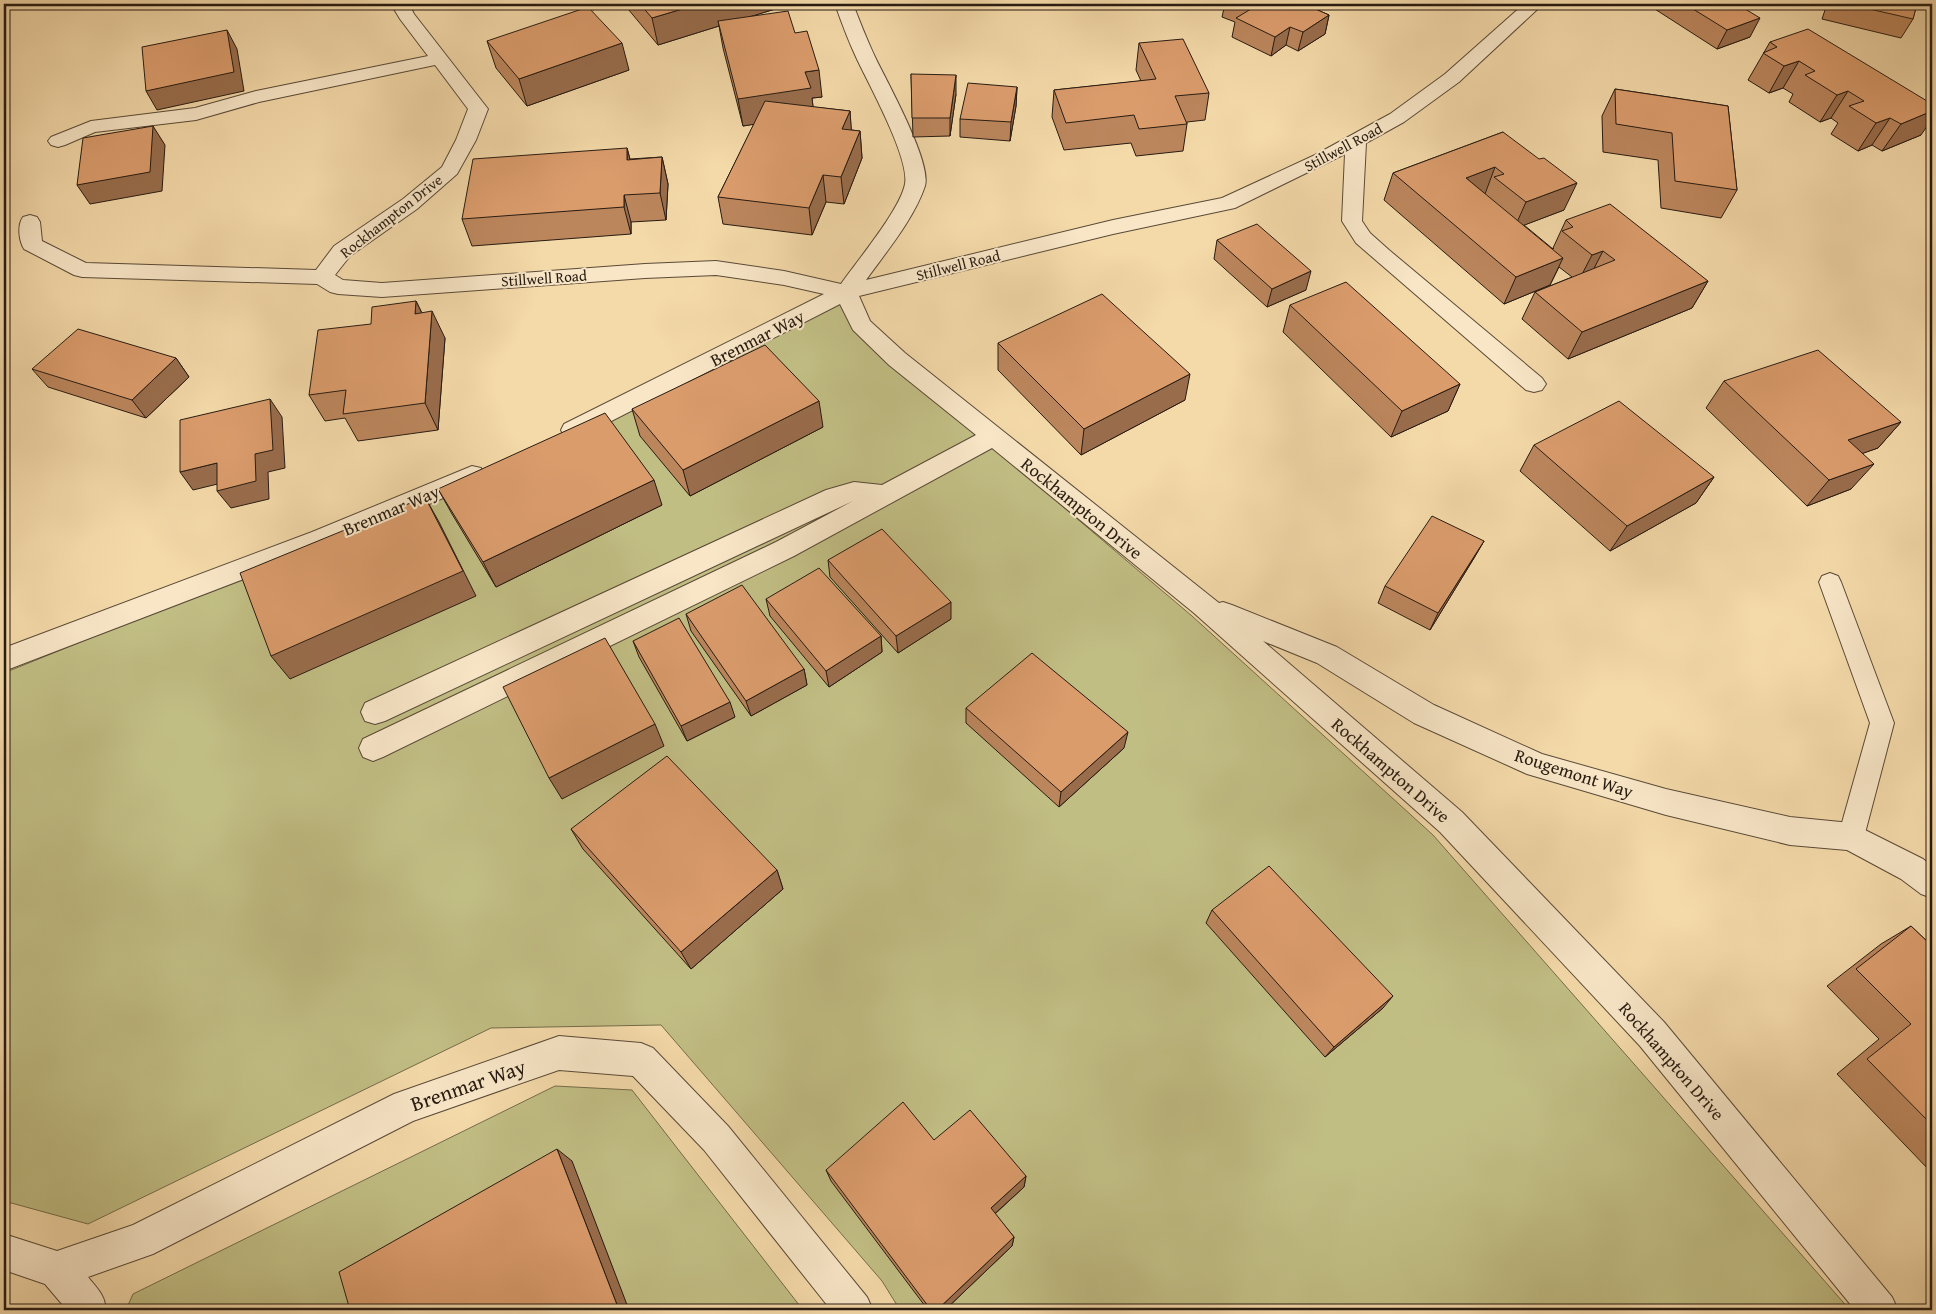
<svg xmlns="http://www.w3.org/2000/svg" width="1936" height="1314" font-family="'Gentium Book Plus',serif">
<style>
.green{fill:#c1be84;stroke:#746c4a}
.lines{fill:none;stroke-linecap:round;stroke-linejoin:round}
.lane-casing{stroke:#5a4a37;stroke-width:2}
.street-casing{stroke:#5a4a37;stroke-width:2}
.lane{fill:#f8e6c7;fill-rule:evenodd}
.street{fill:#f8e6c7;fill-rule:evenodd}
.wall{fill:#bc865d;stroke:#271b11}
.shaded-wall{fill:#996d4c;stroke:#271b11}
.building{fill:#db9c6c;stroke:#271b11}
.labels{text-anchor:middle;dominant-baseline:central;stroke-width:4;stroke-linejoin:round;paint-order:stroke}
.far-street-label{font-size:15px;fill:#271b11;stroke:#f8e6c7}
.street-label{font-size:18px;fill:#271b11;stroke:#f8e6c7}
.near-street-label{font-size:21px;fill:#271b11;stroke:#f8e6c7}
</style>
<rect width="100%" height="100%" fill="#f4d9a9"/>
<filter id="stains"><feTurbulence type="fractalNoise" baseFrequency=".004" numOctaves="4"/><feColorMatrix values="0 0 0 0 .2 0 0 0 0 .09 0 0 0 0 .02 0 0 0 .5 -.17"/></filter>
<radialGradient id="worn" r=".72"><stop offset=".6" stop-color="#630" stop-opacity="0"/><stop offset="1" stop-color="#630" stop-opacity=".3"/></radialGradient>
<path class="green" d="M841,303L853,329L1192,616L1433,835L1850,1310H900L882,1281L661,1025L491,1028L88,1224L4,1201V673L551,451Z
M555,1086L632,1090L803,1310H126L133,1294Z"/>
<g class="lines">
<defs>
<path id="lane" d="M1830,573L1838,576L1841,582L1894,723L1864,837L1860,845L1851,849L1842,845L1838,837L1870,723L1819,582L1822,576Z"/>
<path id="street" d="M391,4H409L414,14L488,109L476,140L457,174L417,209L350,256L335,275L343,280L382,283L645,264L716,261L784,271L841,284C857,261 900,210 905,184C910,158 868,83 856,57C848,40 841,21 835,4H853C860,22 867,40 875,57C887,82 932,162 925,186C914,219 886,252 866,280L1113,220L1222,198L1315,155L1390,114L1445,74L1524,4H1543L1459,82L1404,122L1366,143L1362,221L1370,233L1389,250L1542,378L1546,384L1542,390L1534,392L1526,390L1356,243L1342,221L1345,154L1235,208L1113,234L859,296L870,321L905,353L1219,603L1223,602L1232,605L1337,647L1434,705L1542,754L1666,789L1790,817L1851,823L1923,859L1932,866V898L1921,894L1901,879L1847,850L1790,845L1666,815L1527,774L1414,723L1317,663L1263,641L1462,812L1664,1022L1892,1297L1898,1310H1855L1640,1046L1440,832L1194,613L992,448L794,556L383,757L373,761L363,757L359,748L363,739L776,542L853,501L385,721L375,724L365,721L361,712L365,703L826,490L854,482L882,485L976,435L889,365L853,330L840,304L582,436L573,439L564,436L561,430L564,424L824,294L784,285L716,275L645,278L382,297L338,294L330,292L317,284L82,277L74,275L24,249C19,241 17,225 23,217L30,215L37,217L40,222L42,241L86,263L316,270L334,246L403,199L442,167L456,140L468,109L435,65L259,102L196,120L95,132L65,145L58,147L51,145L48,141L51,137L91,121L195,108L256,91L428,56L400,19Z
M472,466L481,468L484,475L481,482L330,546L4,671V648L312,532Z
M559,1036L641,1043L653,1048L728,1126L867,1297L873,1310H831L704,1150L633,1076L559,1070L413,1121L153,1254L88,1277C95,1286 107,1297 105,1310H67L45,1284L4,1270V1234L57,1251L133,1225L394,1094Z"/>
</defs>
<use href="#lane" class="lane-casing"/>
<use href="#street" class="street-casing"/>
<use href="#lane" class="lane"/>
<use href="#street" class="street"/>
</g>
<path class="wall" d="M96,4H185L180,9L97,5Z
M586,4H610L593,10Z
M627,4H785V6L752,16L795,33L822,97L812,98L813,107L850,111L851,130L860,131L862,158L844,204L826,202L812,235L723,224L718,197L754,124L743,126L723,48L719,26L658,45L628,9Z
M1225,4H1304L1329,15L1325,34L1298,51L1286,45L1271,56L1232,37L1235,22L1222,17Z
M1647,4H1737L1750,37L1717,49Z
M1827,4H1917L1913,19L1901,38L1822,19Z
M487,41L629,70L527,106L496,68Z
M1770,42L1921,135L1882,151L1872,145L1858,151L1831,134L1838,123L1831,118L1820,122L1789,102L1793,94L1783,88L1769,93L1748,80Z
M1139,43L1209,93L1205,120L1187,122V124L1183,151L1136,156L1131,143L1064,150L1052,117L1054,90L1141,81L1136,70Z
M911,74L956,94L950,136L913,137Z
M1017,87L1016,106L1010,141L960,137V119Z
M1615,89L1728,106L1737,190L1721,218L1661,208L1658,160L1603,152L1602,116Z
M1503,132L1564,210L1524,225L1553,249L1554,248H1553L1566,220L1708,281L1692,308L1568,359L1522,319L1535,292L1572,277L1559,267L1550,285L1504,304L1384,200L1393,173Z
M627,148L630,159L662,157L668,184L666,220L631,222V234L472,246L462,219Z
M1217,240L1306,290L1267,307L1214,259Z
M416,301L422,313L445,338L438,430L358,441L345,418L325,421L309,395L371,324Z
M1290,305L1460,384L1448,411L1391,437L1283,332Z
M998,343L1185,400L1081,455L998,370Z
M176,358L189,377L146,418L48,387L32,369Z
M1724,381L1901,422L1878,448L1863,453L1851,489L1807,506L1706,408Z
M632,409L823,427L690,496L640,436Z
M1534,445L1714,477L1696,503L1610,551L1520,471Z
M438,489L662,505L496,587L452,514Z
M1484,541L1474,558L1430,630L1378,603L1385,586Z
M828,560L951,619L898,653L830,577Z
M766,599L881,636L882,652L829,687L770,616Z
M686,614L804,669L807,685L751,716L691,631Z
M633,641L735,717L687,741L639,657Z
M966,708L1124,748L1059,807L966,723Z
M571,829L777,870L783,889L691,969L583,849Z
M1212,910L1383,1008L1325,1057L1206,923Z
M1911,926L1932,946V1170L1930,1171L1837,1074L1879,1039L1827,986L1881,944Z
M934,1140L1026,1176L1024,1187L995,1214L1014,1237L1012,1246L945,1310H928L831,1181L826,1170Z"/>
<path class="shaded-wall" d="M178,4H185L180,9Z
M591,4H610L593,10Z
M699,4H785V6L720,26L718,21L719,26L658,45L652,18Z
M1329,15L1325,34L1298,51L1303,32Z
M1760,18L1750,37L1717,49L1727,30Z
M1290,27L1286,45L1271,56L1275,37Z
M227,30L237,49L244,91L157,110L146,91Z
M622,43L629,70L527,106L519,79Z
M1799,61L1783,88L1769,93L1784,66Z
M819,70L822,97L812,98L814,115L743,126L738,99L805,72Z
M956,75V94L950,136V118Z
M1017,87L1016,106L1010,141L1011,122Z
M1848,91L1831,118L1820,122L1837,95Z
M850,111L852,138L842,129Z
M1932,111V119L1921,135L1882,151L1901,124Z
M1890,118L1872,145L1858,151L1876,123Z
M153,126L165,145L162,191L90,204L77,185Z
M860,131L862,158L844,204L841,177Z
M627,148L634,175L627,160Z
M662,157L668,184L666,220L660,193Z
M1495,167L1485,194L1466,178Z
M823,175L826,202L812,235L809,208Z
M1577,183L1564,210L1514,229L1526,202Z
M624,195L631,222V234L624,207Z
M1603,251L1589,278L1578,282L1592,255Z
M1563,258L1550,285L1504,304L1516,277Z
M1311,271L1306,290L1267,307L1272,289Z
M1708,281L1692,308L1568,359L1582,332Z
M416,301L429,328L415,314Z
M432,311L445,338L438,430L425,403Z
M176,358L189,377L146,418L132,400Z
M1190,374L1185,400L1081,455L1084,429Z
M1460,384L1448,411L1391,437L1402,411Z
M270,399L282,417L285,468L268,472L269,499L231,508L217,491L255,454Z
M819,401L823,427L690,496L683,470Z
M1901,422L1878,448L1827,466L1848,440Z
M217,463L230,481L193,490L180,472Z
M1874,464L1851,489L1807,506L1829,480Z
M1714,477L1696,503L1610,551L1627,526Z
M654,480L662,505L496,587L483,562Z
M425,497L439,522L476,596L290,679L271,656Z
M1484,541L1474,558L1430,630L1438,613Z
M951,602V619L898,653L896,636Z
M881,636L882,652L829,687L826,671Z
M804,669L807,685L751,716L746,701Z
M730,702L735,717L687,741L681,726Z
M655,724L664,746L562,799L549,778Z
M1128,732L1124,748L1059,807L1061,792Z
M777,870L783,889L691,969L681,952Z
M1393,996L1383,1008L1325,1057L1334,1047Z
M557,1149L572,1161L629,1310H619Z
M1026,1176L1024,1187L990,1218L991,1208Z
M1014,1237L1012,1246L945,1310H937Z"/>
<path class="building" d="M640,4H699L652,18Z
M1238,4H1304L1329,15L1303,32L1290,27L1275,37L1236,18L1251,9Z
M1685,4H1737L1760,18L1727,30Z
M1848,4H1917L1913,19Z
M588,7L622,43L519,79L487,41Z
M788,11L795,33L807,31L819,70L805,72L811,88L738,99L718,21Z
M1808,29L1932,104V111L1901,124L1890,118L1876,123L1849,106L1864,101L1848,91L1837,95L1805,75L1815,71L1799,61L1784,66L1763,53L1777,47L1770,42Z
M227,30L234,72L146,91L142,47Z
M1183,39L1209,93L1175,96L1187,124L1139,129L1134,115L1066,123L1054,90L1156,79L1139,43Z
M911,74L956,75L950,118H912Z
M968,83L1017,87L1011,122L960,119Z
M1615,89L1728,106L1737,190L1675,181L1672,133L1616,124Z
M765,101L850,111L842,129L860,131L841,177L823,175L809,208L718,197Z
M153,126L150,172L77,185L83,138Z
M1503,132L1539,159L1544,158L1577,183L1526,202L1494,177L1504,174L1495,167L1466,178L1563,258L1516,277L1393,173Z
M627,148V160L662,157L660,193L624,195V207L462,219L473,159Z
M1610,204L1708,281L1582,332L1535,292L1615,260L1603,251L1592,255L1562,231L1573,227L1566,220Z
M1257,224L1311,271L1272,289L1217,240Z
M1346,282L1460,384L1402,411L1290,305Z
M1102,294L1190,374L1084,429L998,343Z
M416,301L415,314L432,311L425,403L343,414L346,390L309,395L318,330L371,324L372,307Z
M78,329L176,358L132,400L32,369Z
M765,345L819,401L683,470L632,409Z
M1818,350L1901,422L1848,440L1874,464L1829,480L1724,381Z
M270,399L273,450L255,454L256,481L217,491V463L180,472V420Z
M1619,401L1714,477L1627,526L1534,445Z
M605,413L654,480L483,562L438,489Z
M425,497L463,571L271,656L240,573Z
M1432,516L1484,541L1438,613L1385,586Z
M882,529L951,602L896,636L828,560Z
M819,568L881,636L826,671L766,599Z
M742,585L804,669L746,701L686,614Z
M679,618L730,702L681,726L633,641Z
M605,638L655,724L549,778L503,687Z
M1032,653L1128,732L1061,792L966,708Z
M667,756L777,870L681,952L571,829Z
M1269,866L1393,996L1334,1047L1212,910Z
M1911,926L1932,946V1125L1867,1059L1911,1024L1856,969Z
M903,1102L934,1140L970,1110L1026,1176L991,1208L1014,1237L937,1310H931L826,1170Z
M557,1149L619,1310H350L339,1272Z"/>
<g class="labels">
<g class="far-street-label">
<text transform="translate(1343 147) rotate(-28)">Stillwell Road</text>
<text transform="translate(391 216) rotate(-38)">Rockhampton Drive</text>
<text transform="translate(958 265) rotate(-14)">Stillwell Road</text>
<text transform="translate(544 278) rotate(-4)">Stillwell Road</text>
</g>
<g class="street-label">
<text transform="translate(757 338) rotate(-27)">Brenmar Way</text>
<text transform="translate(1082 508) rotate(39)">Rockhampton Drive</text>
<text transform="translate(391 510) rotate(-23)">Brenmar Way</text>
<text transform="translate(1391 770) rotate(41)">Rockhampton Drive</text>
<text transform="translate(1574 773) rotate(18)">Rougemont Way</text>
<text transform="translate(1672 1061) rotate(49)">Rockhampton Drive</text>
</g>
<g class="near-street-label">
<text transform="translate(468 1085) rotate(-19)">Brenmar Way</text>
</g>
</g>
<rect width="1936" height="1314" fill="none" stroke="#f4d9a9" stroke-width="20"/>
<rect x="5" y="5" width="1926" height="1304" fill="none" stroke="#271b11" stroke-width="2.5"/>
<rect x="10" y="10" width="1916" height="1294" fill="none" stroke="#271b11"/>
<rect width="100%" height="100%" filter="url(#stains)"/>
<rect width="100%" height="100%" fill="url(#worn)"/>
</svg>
